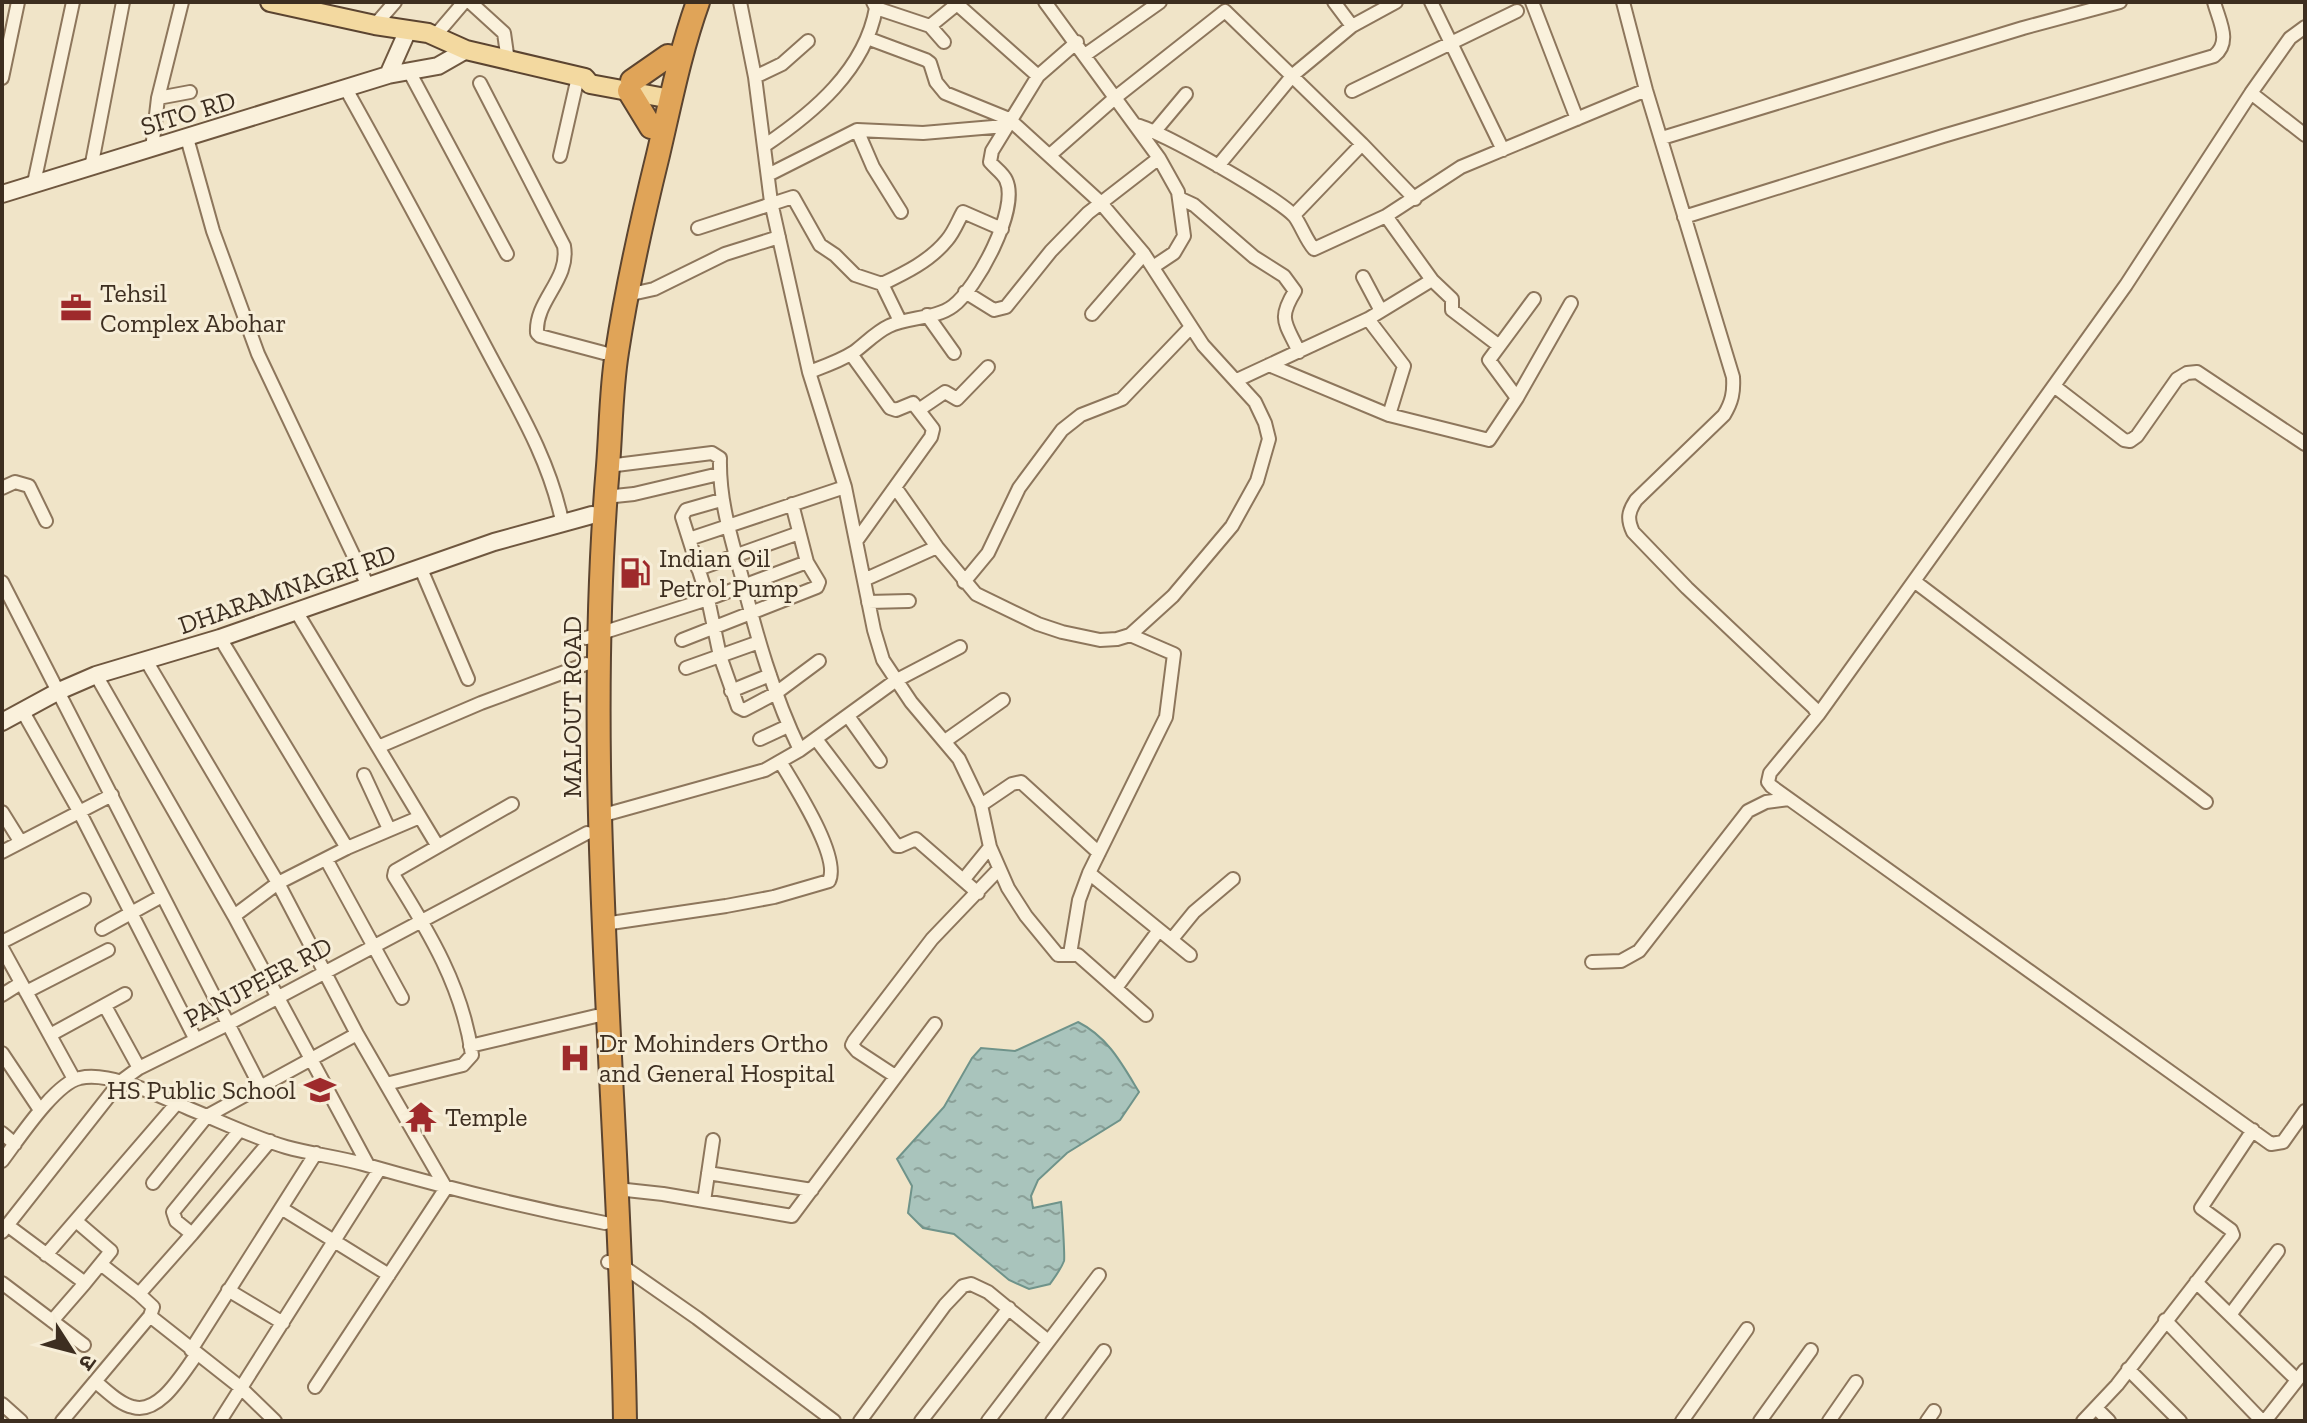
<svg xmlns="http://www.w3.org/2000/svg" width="2307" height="1423" font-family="'Zilla Slab','Noto Sans Devanagari',serif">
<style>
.water{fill:url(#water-ripples);stroke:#6f938a;stroke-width:2}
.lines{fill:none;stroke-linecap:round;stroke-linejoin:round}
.street-casing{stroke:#8d765c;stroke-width:16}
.secondary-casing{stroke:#6f573f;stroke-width:20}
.primary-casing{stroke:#5b4430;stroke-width:22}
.highway-casing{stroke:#5b4430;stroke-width:26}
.street{stroke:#faf1dc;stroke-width:12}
.secondary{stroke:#faf1dc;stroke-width:16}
.primary{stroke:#f3d9a0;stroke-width:18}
.highway{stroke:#e0a458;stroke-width:22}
.labels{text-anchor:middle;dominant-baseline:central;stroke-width:6;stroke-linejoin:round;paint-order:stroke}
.street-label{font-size:26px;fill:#3d2e20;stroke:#f7eed8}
.poi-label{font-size:26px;fill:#3d2e20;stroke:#f7eed8;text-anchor:start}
</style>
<defs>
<pattern id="water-ripples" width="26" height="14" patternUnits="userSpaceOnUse" patternTransform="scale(2)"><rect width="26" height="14" fill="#a9c4bc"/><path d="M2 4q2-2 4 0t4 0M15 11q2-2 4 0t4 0" fill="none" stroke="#8ba098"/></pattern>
</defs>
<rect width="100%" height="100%" fill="#f0e4c8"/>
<path class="water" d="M1078,1022C1108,1037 1122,1064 1139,1092L1120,1120L1067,1153L1038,1180L1031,1196L1033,1208L1061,1202C1062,1209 1065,1257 1064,1261C1061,1269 1055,1277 1050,1284L1029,1289L1009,1280L954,1234L923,1228L908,1213L912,1186L897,1159L944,1107L972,1058L981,1048L1015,1051Z"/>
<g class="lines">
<defs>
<path id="street" d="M470,2L504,33L508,61
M740,2L755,77L771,202L809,372L845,487L874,630L883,660L911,702L959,759L981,805L990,847L1008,888L1026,916L1058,955H1078L1146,1015
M873,2L876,8L930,26L944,42
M1045,2L1159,158L1178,192L1184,236L1174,253L1153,267
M1334,2L1352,26
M1431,2L1503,150
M1532,2L1577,119
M1623,2L1646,90L1733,377C1734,392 1732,402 1724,415L1636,500C1628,512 1627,519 1633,532L1687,588L1814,708L1818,715L1770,773L1768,782L1771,786L2271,1144L2283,1142L2305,1111
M375,25L395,2
M930,26L957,4L1038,76
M435,36L464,2
M1085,55L1160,2
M410,73L507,254
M755,77L782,64L808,41
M2,78L18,2
M480,83L564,246C570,280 535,300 537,333L540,336L604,353
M346,89C394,175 440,261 486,348C516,405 549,458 562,521
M1352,91L1517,11
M2251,93L2290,38L2305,27
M158,98L190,92
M1135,125C1158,129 1282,200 1295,217C1302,227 1306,240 1314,249L1386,216L1461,167L1646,90
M857,130L873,167L901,212
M1155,131L1186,94
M187,138L213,231L258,354L368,586
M1662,138L2023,28L2120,2
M764,146C813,113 865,70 876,8
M152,149L158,98L182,2
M1050,155L1116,97L1225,11L1362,144L1415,199
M560,156L578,77
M1218,166L1293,75L1352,26L1396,2
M91,168L123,2
M768,175L857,130L923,133L1005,126
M34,183L73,2
M1181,199L1194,205L1254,257L1284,276L1295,291C1277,320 1286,323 1299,352
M1294,215L1362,144
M1386,216L1432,280L1452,299V310L1498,345
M1684,217L1943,136L2214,56C2232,42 2219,21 2214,2
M698,228L793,197L820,245L835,255L855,275L882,284L900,321
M1363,277L1381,311
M882,284C905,273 930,261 947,240C954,232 958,221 963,212L1002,229
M965,292L994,310L1006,307L1051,251L1088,213L1159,158
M627,295L654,289L725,254L779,237
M1092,314L1144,254
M927,315L954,353
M1368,319L1404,366L1389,415
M851,354L890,408L896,410L913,403L933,429L931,437L857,540
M1269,365L1389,415L1489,440L1517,398L1571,303
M809,372C825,366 840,361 854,352C865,344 876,332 889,326C908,317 936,319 953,306C976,289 1020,209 1006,180C1003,173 995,168 990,162L992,151L1038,76L1077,42
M1237,380L1368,319L1432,280
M2054,386L2124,440L2130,441L2137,436L2177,379L2187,373L2197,372L2305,444
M1517,398L1489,360L1534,299
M920,409L945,392L957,399L988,367
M608,466L712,453L720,458C719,499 730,534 741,574C756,634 773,694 800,750
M895,487L937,547
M2,488L15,482L29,486L46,521
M605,497L634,494L719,474
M721,500L686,510L682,517L708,599L720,656L738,707L744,710L776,693L819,661
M689,539L845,487
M421,569L468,679
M698,569L799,533
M866,579L937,547L976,594L1038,624L1062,632L1100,640L1117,639L1130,635L1173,596L1232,526L1257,481L1269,439L1265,423L1255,402L1203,345L1144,254L1100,202L1009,119L945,93L936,82L930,63L926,60L867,38
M1914,581L2206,802
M2,582L260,1086
M964,582L988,553L1019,488L1062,430L1081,415L1122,399L1190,328
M868,602L909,601
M296,611L437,845
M220,638L347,848
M586,638L708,599L807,562
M682,640L817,587L819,582L807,562L792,504
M147,662L278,883L357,1034L446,1188L315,1387
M686,668L759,642
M96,675L234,916L368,1165
M731,691L770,675
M22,710L79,811L196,1040
M1818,715L2126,285L2251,93L2305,135
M848,716L880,761
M760,739L788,726
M816,739L897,846H900L916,839L978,893
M945,741L1003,700
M378,747L481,703L586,664
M364,775L389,829
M981,805L1012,784L1021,782L1099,853
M2,812L20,841
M600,816L765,770L800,750L895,681L960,647
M2,852L112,795
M326,859L402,998
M1089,873L1190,955
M964,879L990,847
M234,916L278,883L347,848L420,817
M604,924L726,906L774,897L829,881C841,857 794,785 781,763
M102,929L162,896
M1172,939L1194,912L1233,879
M2,942L84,900
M2,948L74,1079
M1070,954L1079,900L1089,873L1166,717L1174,654L1130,635
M1592,962L1621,961L1639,951L1748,811L1766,802L1789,799
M1116,988L1159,930
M26,992L108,950
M2,995L21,983
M105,1006L139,1068
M50,1035L125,994
M470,1046L596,1016
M2,1053L40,1110
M895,1076L857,1051L852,1045L854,1041L932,939L999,869
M386,1084L463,1065L472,1055C463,988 429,932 394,876L395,871L512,804
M2,1133L15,1144
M2,1161C18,1140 55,1083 80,1078C111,1071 161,1097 190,1109C222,1122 252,1137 286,1147C311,1154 338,1157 363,1164C443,1187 523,1207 605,1223
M708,1173L812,1190
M153,1183L207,1116L357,1034
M617,1189L663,1194L792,1216L935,1024
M704,1201L713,1140
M281,1208L389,1275
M7,1225L85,1283L111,1251L76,1221
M2,1232L120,1082L139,1068L228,1024L587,833
M192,1234L270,1141
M46,1255L177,1103
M608,1262L621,1265L697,1318L834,1421
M102,1265L139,1294
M2196,1282L2297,1380
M2,1283L84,1345
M228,1290L283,1323
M2230,1315L2278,1251
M150,1316L240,1387L275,1421
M2165,1320L2262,1421
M52,1321L85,1283
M191,1350L316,1153
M2128,1369L2180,1421
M97,1383C107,1391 119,1404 133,1407C160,1415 183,1372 197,1354
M2,1404L21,1421
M2096,1408L2109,1421
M62,1421L150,1316L153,1307L139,1294L192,1234L176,1221L173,1212L239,1131
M220,1421L379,1170
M860,1421L945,1305L963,1286L971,1284L988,1292L1048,1341
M921,1421L1009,1308
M988,1421L1099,1275
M1052,1421L1104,1351
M1682,1421L1747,1329
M1760,1421L1811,1350
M1829,1421L1856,1382
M1927,1421L1934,1411
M2083,1421L2117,1385L2233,1235L2231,1230L2201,1208L2253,1130
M2265,1421L2305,1370"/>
<path id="secondary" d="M388,75L408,30
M2,194L388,75L438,66L466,50
M2,722L59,691L96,675L220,638L494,542L592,515"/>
<path id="primary" d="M270,2L375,25L428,33L466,50L585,78L590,84L671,99"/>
<path id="highway" d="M632,81L668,56
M629,91L651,127
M625,1421C620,1103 581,784 608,466C611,428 611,389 617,352C627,286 642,220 658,155C670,104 680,52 698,2"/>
</defs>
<use href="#street" class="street-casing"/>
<use href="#secondary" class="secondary-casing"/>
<use href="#primary" class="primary-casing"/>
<use href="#highway" class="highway-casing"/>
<use href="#street" class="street"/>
<use href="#secondary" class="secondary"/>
<use href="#primary" class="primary"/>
<use href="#highway" class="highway"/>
</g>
<defs>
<symbol id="office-bare" viewBox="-9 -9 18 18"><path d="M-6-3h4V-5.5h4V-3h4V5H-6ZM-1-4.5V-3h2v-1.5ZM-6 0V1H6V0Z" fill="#9e2a2b" stroke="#f7eed8" stroke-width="2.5" paint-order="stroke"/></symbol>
<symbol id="fuel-bare" viewBox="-9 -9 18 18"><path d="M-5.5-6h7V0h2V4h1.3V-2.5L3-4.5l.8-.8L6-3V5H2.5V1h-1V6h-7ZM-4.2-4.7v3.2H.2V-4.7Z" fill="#9e2a2b" stroke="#f7eed8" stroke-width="2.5" paint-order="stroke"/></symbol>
<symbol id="hospital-bare" viewBox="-9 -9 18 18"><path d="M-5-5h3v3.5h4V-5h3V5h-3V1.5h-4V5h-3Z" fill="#9e2a2b" stroke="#f7eed8" stroke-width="2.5" paint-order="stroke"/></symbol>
<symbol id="school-bare" viewBox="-9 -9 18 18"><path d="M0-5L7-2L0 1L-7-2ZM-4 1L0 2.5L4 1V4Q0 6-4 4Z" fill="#9e2a2b" stroke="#f7eed8" stroke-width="2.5" paint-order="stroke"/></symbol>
<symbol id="temple-bare" viewBox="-9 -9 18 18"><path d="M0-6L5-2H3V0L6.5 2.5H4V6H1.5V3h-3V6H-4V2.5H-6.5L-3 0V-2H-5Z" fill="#9e2a2b" stroke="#f7eed8" stroke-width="2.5" paint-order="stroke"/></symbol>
</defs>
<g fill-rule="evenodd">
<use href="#office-bare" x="54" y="286" width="44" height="44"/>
<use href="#fuel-bare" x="613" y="551" width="44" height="44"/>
<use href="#hospital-bare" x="553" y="1036" width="44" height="44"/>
<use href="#school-bare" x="298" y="1068" width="44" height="44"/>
<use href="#temple-bare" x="399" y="1095" width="44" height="44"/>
</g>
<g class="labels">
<g class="street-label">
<text transform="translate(188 113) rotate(-17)">SITO RD</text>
<text transform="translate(287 589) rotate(-19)">DHARAMNAGRI RD</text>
<text transform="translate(572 707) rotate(-90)">MALOUT ROAD</text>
<text transform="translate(258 982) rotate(-28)">PANJPEER RD</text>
</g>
<g class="poi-label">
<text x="100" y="293">Tehsil<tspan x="100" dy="30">Complex Abohar</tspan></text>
<text x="659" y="558">Indian Oil<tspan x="659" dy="30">Petrol Pump</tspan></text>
<text x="599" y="1043">Dr Mohinders Ortho<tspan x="599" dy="30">and General Hospital</tspan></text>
<text x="296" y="1090" text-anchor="end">HS Public School</text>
<text x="445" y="1117">Temple</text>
</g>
</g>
<rect width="2307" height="1423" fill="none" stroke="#3d2e20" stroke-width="8"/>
<g transform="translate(72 1351) rotate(126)" stroke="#f7eed8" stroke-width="6" paint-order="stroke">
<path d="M0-6L14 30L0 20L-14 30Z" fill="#3d2e20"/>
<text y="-12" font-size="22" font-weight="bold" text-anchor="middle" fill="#3d2e20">उ</text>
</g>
</svg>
